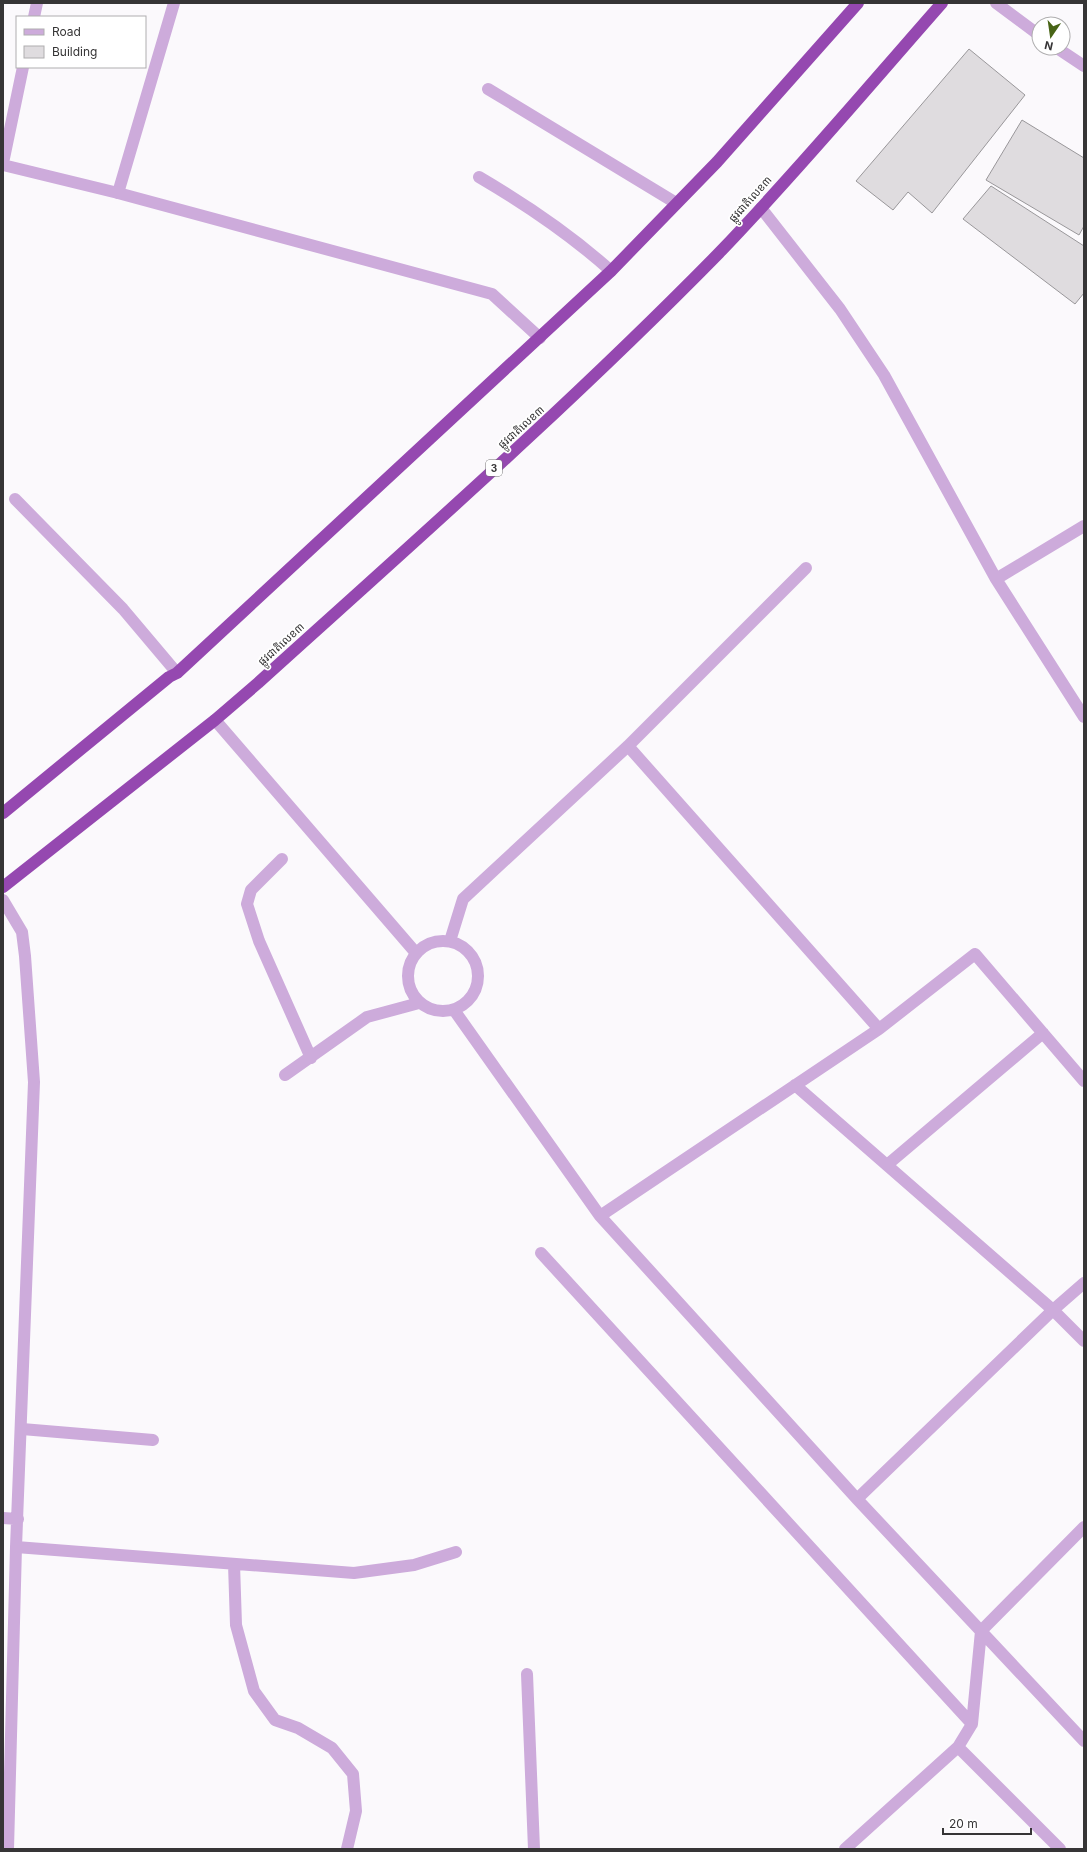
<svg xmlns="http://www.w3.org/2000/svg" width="1087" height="1852" font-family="Inter,'Noto Sans Khmer',sans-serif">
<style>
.building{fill:#dfdcdf;stroke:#99979a}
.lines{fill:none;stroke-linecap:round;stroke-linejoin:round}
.lane{stroke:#cdabdb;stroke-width:12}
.street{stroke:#cdabdb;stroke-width:12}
.highway{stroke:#9548b0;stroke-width:12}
.labels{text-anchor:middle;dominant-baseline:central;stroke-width:3.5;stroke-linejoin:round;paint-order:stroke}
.shield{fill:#fff;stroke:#727272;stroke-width:1}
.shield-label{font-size:10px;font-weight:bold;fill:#363536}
.street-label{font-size:11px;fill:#363536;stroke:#fff}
</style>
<rect width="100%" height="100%" fill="#fbf9fc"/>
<path class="building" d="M969,49L1025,95L932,213L908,192L893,210L856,181Z
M1022,120L1084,158V226L1079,235L986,180Z
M991,186L1084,246V293L1075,304L963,219Z"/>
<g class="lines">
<path class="lane" d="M488,89L676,203
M479,177C525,204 571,235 611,271
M118,193L174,3
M15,499L123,609L177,673
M215,720L416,953
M282,859L251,890L247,904L259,941L311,1058
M450,941L463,899L628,746L806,568
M408 976a35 35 0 1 1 70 0a35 35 0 1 1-70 0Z
M454,1010L600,1216L857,1499L1084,1741
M879,1029L975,954L1084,1081
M285,1075L367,1017L419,1003
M795,1085L1053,1310L1084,1341
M887,1165L1043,1033
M600,1216L879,1029L628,746
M541,1253L972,1724
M22,1429L153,1440
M857,1499L1053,1310L1084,1283
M958,1747L1060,1849
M845,1849L958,1747L972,1724L981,1631L1084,1527"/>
<path class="street" d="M996,3L1039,35
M34,17L37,3
M1057,48L1084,66
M3,163L23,67
M3,165L118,193L492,294L540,338
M761,208L840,309L884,375L996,579L1084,717
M996,579L1084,526
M3,900L22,932L25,956L34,1082L16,1547L8,1849
M3,1518L18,1519
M16,1547L354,1573L414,1565L456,1552
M234,1564L236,1625L254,1691L275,1720L298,1728L332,1748L353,1774L356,1811L347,1849
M527,1674L534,1849"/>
<path class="highway" d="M3,813L169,677L177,673L611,271L717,162L858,3
M3,887L215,720L258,683C414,542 572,403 719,253C796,173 868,87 942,3"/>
</g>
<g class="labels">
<rect class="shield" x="486" y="460" width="16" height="16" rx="3"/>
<g class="shield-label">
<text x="494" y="468">3</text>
</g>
<g class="street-label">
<text transform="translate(750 199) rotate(-48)">ផ្លូវជាតិលេខ៣</text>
<text transform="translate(521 427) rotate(-42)">ផ្លូវជាតិលេខ៣</text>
<text transform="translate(281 644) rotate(-42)">ផ្លូវជាតិលេខ៣</text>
</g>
</g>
<rect width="1087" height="1852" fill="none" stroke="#363536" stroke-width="8"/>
<rect x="16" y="16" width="130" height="52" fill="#ffffff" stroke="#afaeaf"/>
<rect x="24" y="29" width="20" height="6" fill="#cdabdb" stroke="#afaeaf"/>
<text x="52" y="36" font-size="12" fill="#363536">Road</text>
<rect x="24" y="46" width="20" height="12" fill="#dfdcdf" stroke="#afaeaf"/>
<text x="52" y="56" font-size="12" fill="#363536">Building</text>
<g transform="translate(1051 36) rotate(193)"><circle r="19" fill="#ffffff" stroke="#afaeaf"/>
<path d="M0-3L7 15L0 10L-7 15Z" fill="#486416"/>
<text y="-6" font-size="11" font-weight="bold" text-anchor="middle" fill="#363536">N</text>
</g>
<path d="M943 1828v6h88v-6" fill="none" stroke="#363536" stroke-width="2"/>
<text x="949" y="1828" font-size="12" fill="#363536" stroke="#ffffff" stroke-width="3" paint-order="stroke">20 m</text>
</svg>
